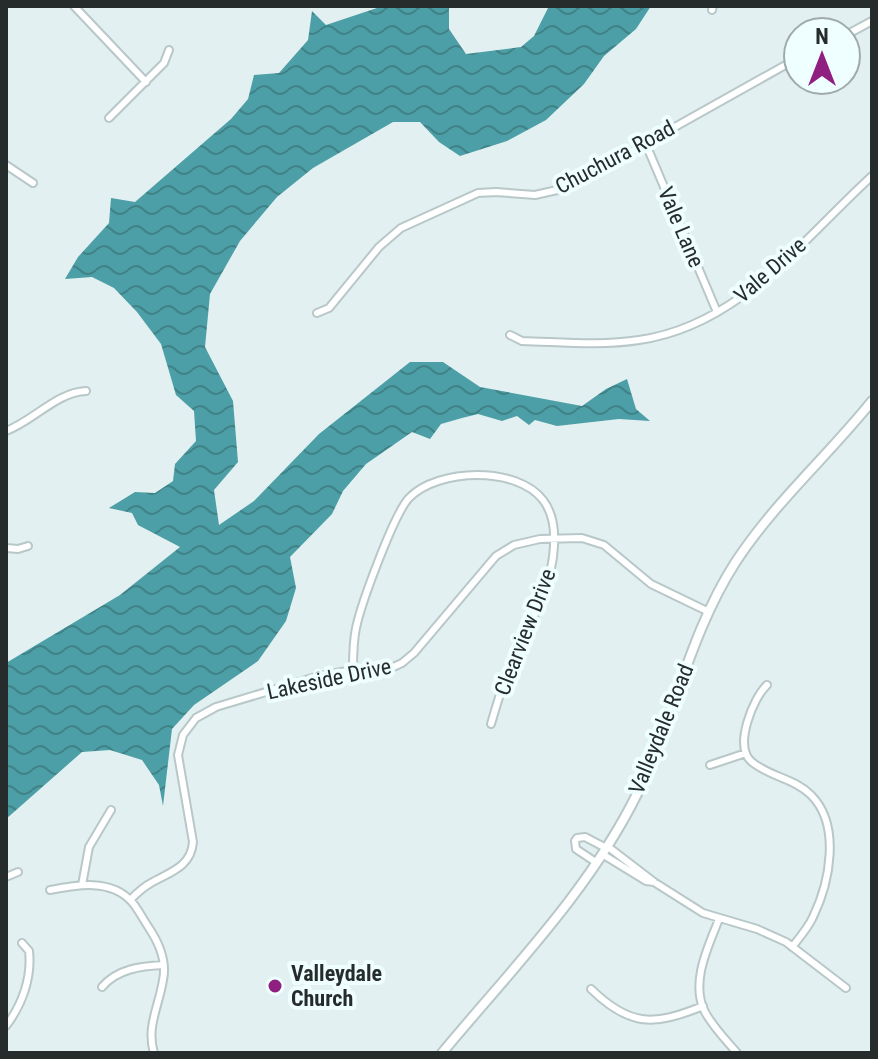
<svg xmlns="http://www.w3.org/2000/svg" width="878" height="1059" font-family="'Roboto Condensed',sans-serif">
<style>
.water{fill:url(#water-waves)}
.lines{fill:none;stroke-linecap:round;stroke-linejoin:round}
.minor-casing{stroke:#b8c7c8;stroke-width:10}
.secondary-casing{stroke:#b8c7c8;stroke-width:12}
.minor{stroke:#fff;stroke-width:6}
.secondary{stroke:#fff;stroke-width:8}
.poi-dot{fill:#8f1f81;stroke:#effeff;stroke-width:3}
.labels{text-anchor:middle;dominant-baseline:central;stroke-width:8;stroke-linejoin:round;paint-order:stroke}
.street-label{font-size:22px;fill:#262c2c;stroke:#effeff}
.poi-label{font-size:22px;font-weight:bold;fill:#262c2c;stroke:#effeff;text-anchor:start}
</style>
<defs>
<pattern id="water-waves" width="16" height="10" patternUnits="userSpaceOnUse" patternTransform="scale(2)"><rect width="16" height="10" fill="#4c9fa6"/><path d="M0 5q4-4 8 0t8 0" fill="none" stroke="#3f8287"/></pattern>
</defs>
<rect width="100%" height="100%" fill="#e2f0f1"/>
<path class="water" d="M383,6H449V29L466,54L521,47L534,36L549,6H651L636,29L604,56L584,84L546,120L507,141L460,156L439,142L420,122H393L313,168L277,197L240,241L210,294L205,347L233,401L238,462L214,490L219,525L254,501L319,434L410,362H443L480,387L582,406L606,389L627,379L636,409L650,421L619,419L557,426L535,420L529,425L517,416L502,421L478,414L462,418L441,424L430,439L412,432L366,464L343,491L332,514L290,557L296,588L286,621L258,661L194,705L172,729L163,806L159,785L142,760L110,750L82,752L6,819V663L120,595L180,547L138,525L132,513L109,508L135,492L155,493L173,481L175,464L196,441L194,411L176,395L161,344L137,312L114,288L92,277L65,279L78,257L109,223L111,198L135,202L231,119L248,99L254,75L279,73L308,40L312,11L326,25Z"/>
<g class="lines">
<defs>
<path id="minor" d="M74,6L146,82
M712,10L713,6
M846,35L872,21
M109,118L164,63L169,50
M645,142L717,312
M6,165L33,183
M317,313L329,308L379,247L401,228L478,193L496,192L535,195L566,188L798,58
M510,335L522,341C561,342 601,346 639,340C739,326 802,240 872,176
M6,431C33,421 57,392 86,391
M6,548L18,549L28,546
M353,670C353,656 353,642 356,628C361,604 394,514 409,498C438,468 517,466 543,500C553,513 555,530 554,546C552,591 525,631 508,672C501,689 496,707 491,724
M767,685C753,698 733,747 752,762C770,777 794,778 811,795C841,825 830,882 813,917C808,928 800,937 792,947
M710,765L746,753
M607,846L654,882L703,913L757,929L786,942L846,988
M602,854L646,881L654,882
M597,863L576,849L575,841L577,838L585,837L606,848
M6,877L18,872
M82,885L89,847L111,810
M50,890C76,885 111,878 132,902C138,909 143,919 149,928C159,943 167,961 163,980C159,1006 146,1027 154,1053
M130,900C137,893 143,887 151,883C170,872 191,867 193,842L178,755L183,735L196,718L216,707L319,676L353,670L389,669L402,663L414,653L496,556L514,545L540,539L582,538L604,545L651,584L709,612
M719,919C708,947 690,983 705,1012C713,1027 726,1040 737,1053
M102,987C117,969 141,966 163,965
M591,989C630,1027 654,1026 703,1006
M6,1026C22,1005 32,978 29,951L22,943"/>
<path id="secondary" d="M442,1053C511,970 590,890 638,792C674,717 690,633 735,563C774,503 827,457 872,401"/>
</defs>
<use href="#minor" class="minor-casing"/>
<use href="#secondary" class="secondary-casing"/>
<use href="#minor" class="minor"/>
<use href="#secondary" class="secondary"/>
</g>
<circle class="poi-dot" cx="275" cy="986" r="8"/>
<g class="labels">
<g class="street-label">
<text transform="translate(615 157) rotate(-28)">Chuchura Road</text>
<text transform="translate(681 227) rotate(67)">Vale Lane</text>
<text transform="translate(770 270) rotate(-41)">Vale Drive</text>
<text transform="translate(525 632) rotate(-69)">Clearview Drive</text>
<text transform="translate(329 679) rotate(-12)">Lakeside Drive</text>
<text transform="translate(661 729) rotate(-68)">Valleydale Road</text>
</g>
<g class="poi-label">
<text x="291" y="973">Valleydale<tspan x="291" dy="25">Church</tspan></text>
</g>
</g>
<rect width="878" height="1059" fill="none" stroke="#262c2c" stroke-width="16"/>
<g transform="translate(822 56)"><circle r="38" fill="#effeff" stroke="#9faaab" stroke-width="2"/>
<path d="M0-6L14 30L0 20L-14 30Z" fill="#8f1f81"/>
<text y="-12" font-size="22" font-weight="bold" text-anchor="middle" fill="#262c2c">N</text>
</g>
</svg>
